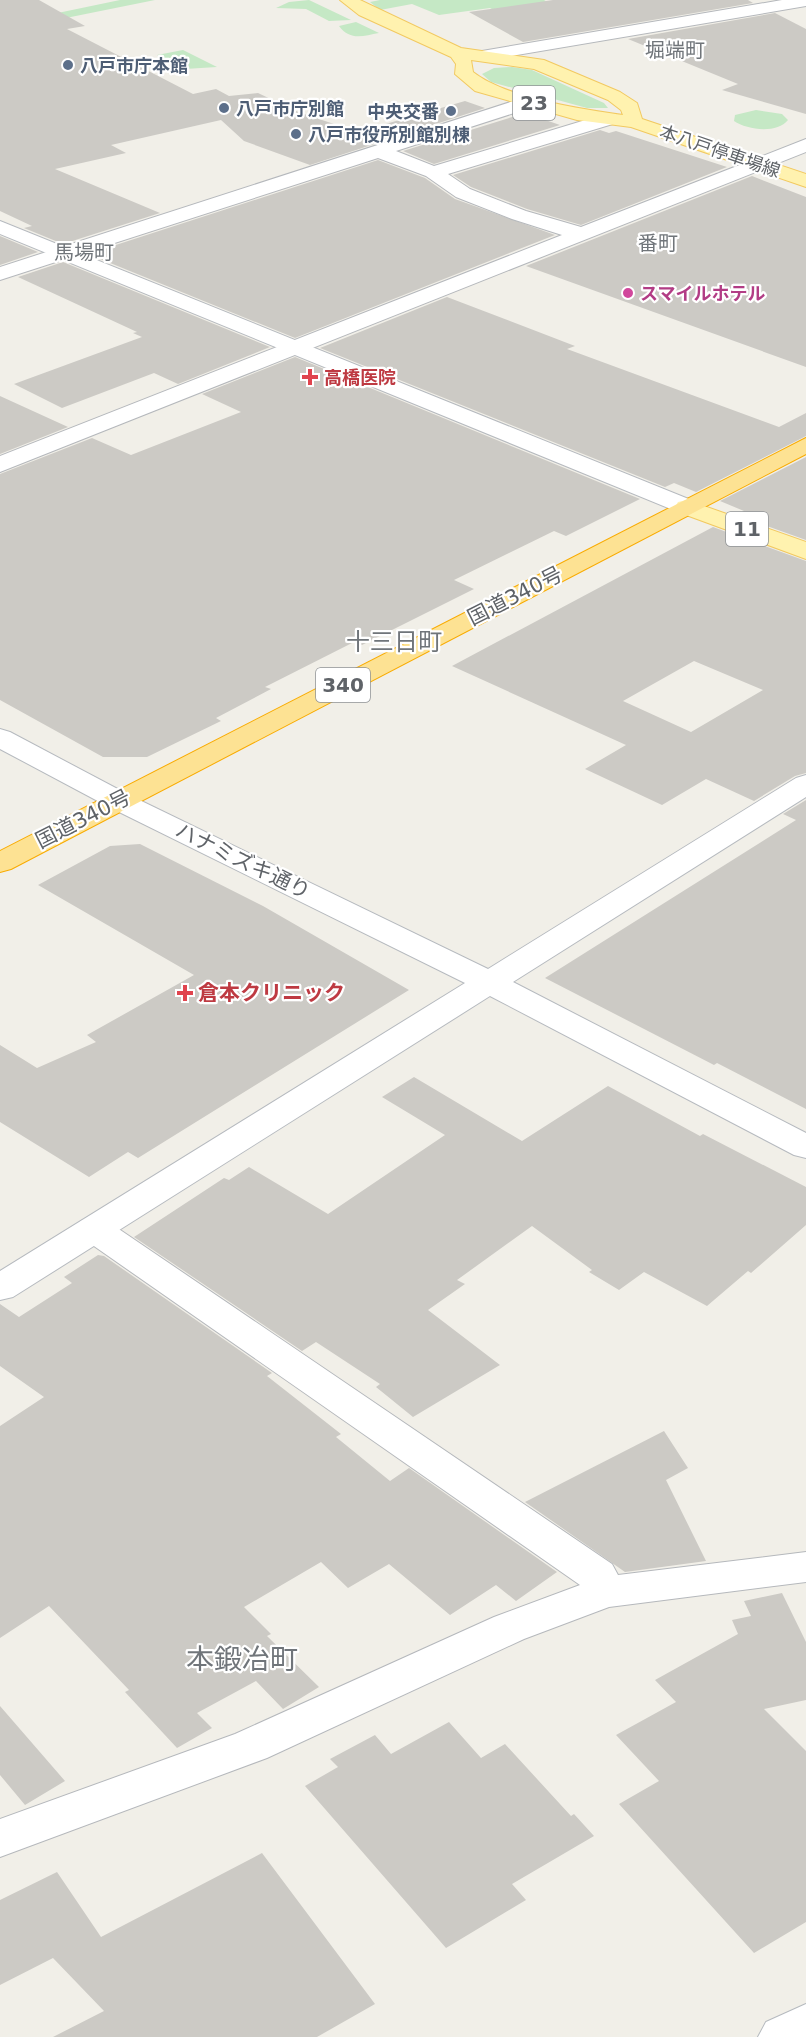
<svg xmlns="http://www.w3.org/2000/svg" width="806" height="2037" font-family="'DejaVu Sans','Noto Sans JP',sans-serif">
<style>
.green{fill:#c5e8c5}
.building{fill:#cccac5;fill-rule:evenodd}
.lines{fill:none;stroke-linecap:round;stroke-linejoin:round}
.street-casing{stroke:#b5b8bc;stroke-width:2}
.secondary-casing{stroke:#b6babf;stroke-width:2}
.primary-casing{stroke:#f2c960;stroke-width:2}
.highway-casing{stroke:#f9ab00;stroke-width:2}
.street{fill:#fff;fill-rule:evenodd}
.secondary{fill:#fff;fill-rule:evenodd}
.primary{fill:#fff2af;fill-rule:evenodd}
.highway{fill:#fde293;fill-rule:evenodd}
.service-dot{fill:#5c6f8a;stroke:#fff;stroke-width:2}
.hotel-dot{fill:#d1479c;stroke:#fff;stroke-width:2}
.health-dot{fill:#e0444e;stroke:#fff;stroke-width:2}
.labels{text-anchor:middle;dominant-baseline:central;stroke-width:4.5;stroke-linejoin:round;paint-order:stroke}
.far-service-label{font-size:18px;font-weight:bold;fill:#4e5e75;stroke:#fff;text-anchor:start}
.far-street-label{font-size:18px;fill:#5f6368;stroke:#fff}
.far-hotel-label{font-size:18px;font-weight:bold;fill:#b23c85;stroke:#fff;text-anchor:start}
.far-health-label{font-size:18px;font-weight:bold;fill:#be3a42;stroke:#fff;text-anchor:start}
.far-quarter-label{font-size:20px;fill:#70757a;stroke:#fff}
.shield{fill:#fff;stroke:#8f9295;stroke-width:1.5}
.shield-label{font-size:20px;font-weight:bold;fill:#5f6368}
.street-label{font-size:21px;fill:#5f6368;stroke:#fff}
.health-label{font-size:21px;font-weight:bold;fill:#be3a42;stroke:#fff;text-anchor:start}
.quarter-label{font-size:24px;fill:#70757a;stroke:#fff}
.near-quarter-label{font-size:28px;fill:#70757a;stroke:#fff}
</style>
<rect width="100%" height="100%" fill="#f1efe8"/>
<path class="green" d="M120,0H155L46,22L0,25Z
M309,0L351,20L329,21L306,9L276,8L289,2Z
M380,0H544L552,5L502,14L490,8L439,15L412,4L380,10L370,2Z
M356,22L379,33C363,36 350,41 339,26Z
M183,50L217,67L185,69L157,55Z
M512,67L532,70L604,103L608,108H587L491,82L482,74L494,68Z
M756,110L782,114L788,120C777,134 747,130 734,121L735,115Z"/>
<path class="building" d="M0,0H39L85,26L67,29L193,94L216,89L229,96L258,93L298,112L358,132L465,101L485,108L310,165L244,141L221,120L111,145L126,153L55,169L160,213L63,244L24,228L32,226L0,211Z
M553,0H748L753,3L523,42L469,12Z
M775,13L806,29V114L722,90L738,84L628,39Z
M525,113L560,125L434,164L403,151Z
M600,130L609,133L616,131L727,167L581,225L527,209L471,187L453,175Z
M378,160L425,178L455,199L555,235L295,338L88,254Z
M752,176L806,197V367L526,266Z
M0,236L38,252L0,265Z
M63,262L270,347L178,384L154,373L62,408L14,384L142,337L133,333L137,332L18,277Z
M447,297L575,346L567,349L779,427L806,413V436L696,492L674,483L665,487L320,348Z
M295,357L640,499L566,536L554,531L454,580L474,589L362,645L354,642L265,687L271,689L216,718L221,721L147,757H103L0,700V474L92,438L131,455L241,412L202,394Z
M0,396L68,427L0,454Z
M806,457V540L736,515L744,511L720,501Z
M713,527L806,561V773L795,776L754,801L706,779L662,805L585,769L626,745L452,666ZM694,661L763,690L691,732L623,701Z
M806,800V1109L717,1063L714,1065L545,978L796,820L783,814Z
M140,844L263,906L409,990L138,1158L128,1152L89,1177L0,1122V1045L37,1068L96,1042L87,1035L194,975L38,885L110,846Z
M414,1077L522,1141L608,1086L700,1136L703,1134L806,1187V1225L751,1273L748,1271L707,1306L644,1272L619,1290L589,1272L592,1270L532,1226L457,1280L465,1284L428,1310L500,1365L413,1417L376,1387L380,1384L316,1342L302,1351L134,1237L224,1178L229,1180L249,1167L328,1214L445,1135L382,1097Z
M98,1255L104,1256L272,1373L267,1376L341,1434L336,1437L390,1481L409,1468L557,1572L516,1601L496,1585L450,1615L389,1564L348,1588L321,1562L244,1607L271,1634L267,1636L319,1687L283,1709L256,1681L197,1713L212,1728L177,1748L125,1692L129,1690L49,1606L0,1638V1426L44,1397L0,1366V1304L19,1317L72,1283L64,1277Z
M664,1431L688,1468L666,1480L706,1561L625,1572L525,1502Z
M782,1593L806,1642V1700L764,1709L806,1751V1922L754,1953L619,1804L659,1781L616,1735L676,1702L655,1680L738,1634L732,1620L751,1616L744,1601Z
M0,1706L65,1781L25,1805L0,1775Z
M449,1722L481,1758L505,1744L571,1816L574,1814L594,1836L512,1884L526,1900L446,1948L305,1786L338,1767L330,1759L375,1735L391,1754Z
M262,1853L375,2004L317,2037H53L104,2011L53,1958L0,1985V1900L57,1872L101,1937Z"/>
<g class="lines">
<defs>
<path id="street" d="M782,0H806V6L482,61L473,56L482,51Z
M529,96L538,102L536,106L396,151L434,166L602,115H616L618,119L616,123L448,174L470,189L526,211L581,227L806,139V152L0,472V456L562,235L512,219L456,197L426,176L378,158L0,280V267Z
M94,1217L107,1221L612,1564L618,1575L806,1552V1582L609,1607L524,1639L267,1758L0,1857V1819L235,1734L494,1617L580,1585L81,1237L76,1229L81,1221Z"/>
<path id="secondary" d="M0,221L696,502L699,507L696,512L687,514L678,512L0,234Z
M0,729L10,732L129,795L488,969L796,778L806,775V797L513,982L806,1133V1158L794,1155L490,996L13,1297L0,1300V1271L465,983L109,807L0,749Z
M806,2004V2037H758L766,2022Z"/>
<path id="primary" d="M340,0H360L461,48L544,60L620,92L637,103L642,119L806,174V187L631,127L577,120L475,91L455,74L456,64L451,57L359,15ZM471,60L534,69L608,100L621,110L623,115C581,109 506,98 473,72Z
M687,500L806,542V559L678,512L675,507L678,502Z"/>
<path id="highway" d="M806,438V454L11,869L0,872V851Z"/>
</defs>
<use href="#street" class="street-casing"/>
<use href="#secondary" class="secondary-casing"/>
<use href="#primary" class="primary-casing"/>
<use href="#highway" class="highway-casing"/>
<use href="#street" class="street"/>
<use href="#secondary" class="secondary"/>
<use href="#primary" class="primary"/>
<use href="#highway" class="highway"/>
</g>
<g class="service-dot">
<circle cx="68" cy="65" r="6"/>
<circle cx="224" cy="108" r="6"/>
<circle cx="451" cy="111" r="6"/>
<circle cx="296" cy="134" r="6"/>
</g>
<circle class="hotel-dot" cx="628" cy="293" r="6"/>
<g class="health-dot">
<path d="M307 368h6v6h6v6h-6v6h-6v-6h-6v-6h6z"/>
<path d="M182 984h6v6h6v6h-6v6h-6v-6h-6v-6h6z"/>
</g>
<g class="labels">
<g class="far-service-label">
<text x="80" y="65">八戸市庁本館</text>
<text x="236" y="108">八戸市庁別館</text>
<text x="439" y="111" text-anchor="end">中央交番</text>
<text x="308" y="134">八戸市役所別館別棟</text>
</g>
<g class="far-street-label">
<text transform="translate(720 151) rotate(19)">本八戸停車場線</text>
</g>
<g class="far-hotel-label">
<text x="640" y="293">スマイルホテル</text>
</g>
<g class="far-health-label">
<text x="324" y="377">高橋医院</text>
</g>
<g class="far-quarter-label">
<text x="675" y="50">堀端町</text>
<text x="658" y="243">番町</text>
<text x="84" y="252">馬場町</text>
</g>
<g class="shield">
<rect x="513" y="86" width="42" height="34" rx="4.5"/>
<rect x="726" y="512" width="42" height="34" rx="4.5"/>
<rect x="316" y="668" width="54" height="34" rx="4.5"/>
</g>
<g class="shield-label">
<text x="534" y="103">23</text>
<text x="747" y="529">11</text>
<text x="343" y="685">340</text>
</g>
<g class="street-label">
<text transform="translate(515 596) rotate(-27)">国道340号</text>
<text transform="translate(83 819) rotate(-27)">国道340号</text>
<text transform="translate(243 861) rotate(26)">ハナミズキ通り</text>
</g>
<g class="health-label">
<text x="198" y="993">倉本クリニック</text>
</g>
<g class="quarter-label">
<text x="394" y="642">十三日町</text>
</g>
<g class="near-quarter-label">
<text x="242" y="1659">本鍛冶町</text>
</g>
</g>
</svg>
